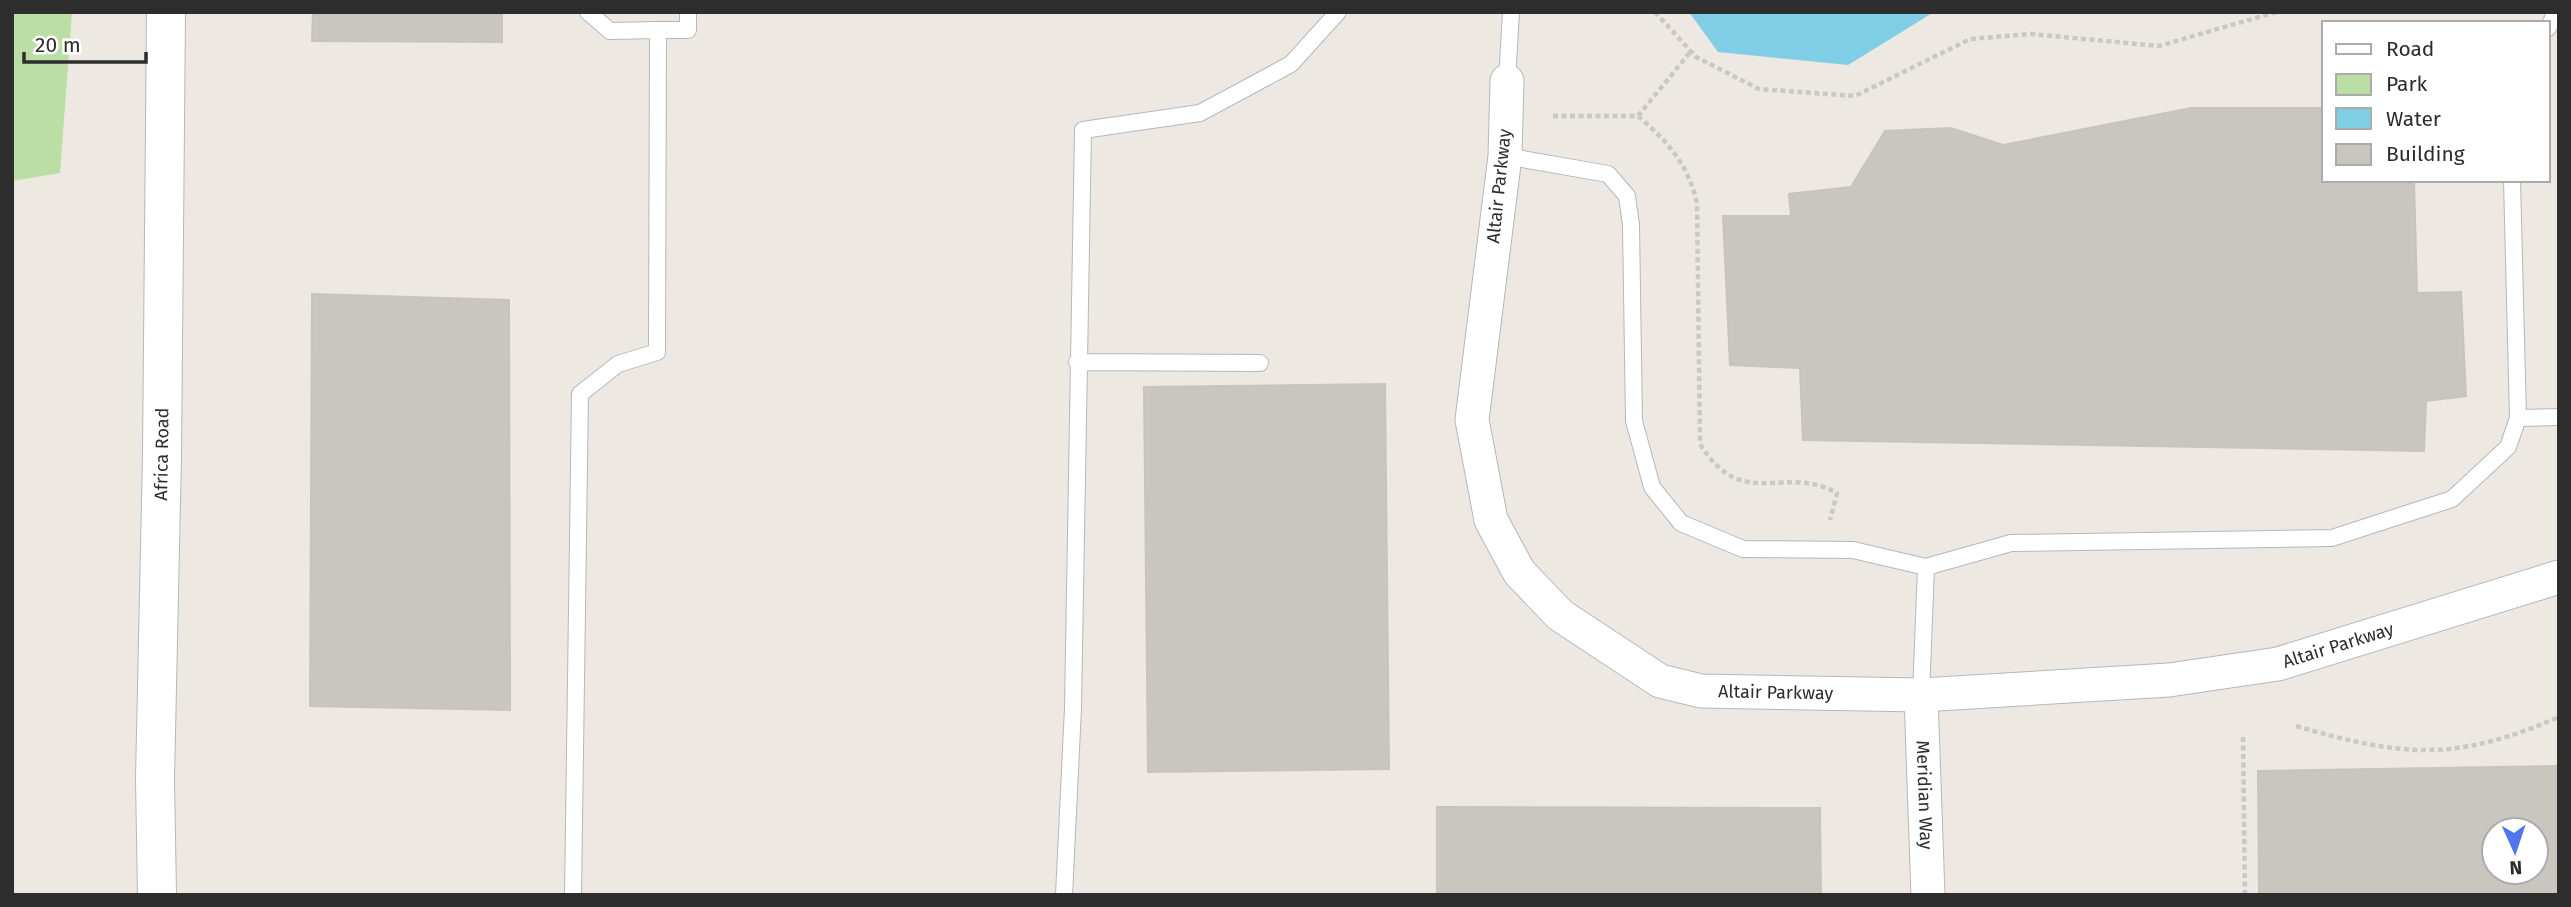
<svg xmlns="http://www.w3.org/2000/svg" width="2571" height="907" font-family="'Fira Sans',sans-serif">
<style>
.green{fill:#badea3}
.water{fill:#7fcee5}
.building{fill:#c9c6bf;stroke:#c9c3bb;stroke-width:2;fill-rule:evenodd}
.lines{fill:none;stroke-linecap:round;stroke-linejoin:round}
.service-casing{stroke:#b5b7bf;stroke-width:18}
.minor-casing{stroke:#b5b7bf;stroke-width:35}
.tertiary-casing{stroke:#b5b7bf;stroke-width:40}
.path{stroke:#c8c8c8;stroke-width:4.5;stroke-dasharray:5 3.5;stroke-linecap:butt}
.service{stroke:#fff;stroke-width:16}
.minor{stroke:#fff;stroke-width:33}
.tertiary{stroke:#fff;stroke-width:38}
.labels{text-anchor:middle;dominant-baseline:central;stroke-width:5;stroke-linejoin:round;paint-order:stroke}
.street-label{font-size:18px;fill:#2d2d2d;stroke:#fff}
</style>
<rect width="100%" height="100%" fill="#ede8e1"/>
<path class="green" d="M12,12H72L60,173L12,181Z"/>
<path class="water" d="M1689,12H1934L1848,65L1718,52Z"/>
<path class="building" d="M313,12H502V42L312,41Z
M2191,108H2324V180H2414L2417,293L2461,292L2466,396L2426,401L2424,451L1803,440L1800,368L1730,365L1723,216H1791L1789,194L1851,187L1885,131L1951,128L2003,145Z
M312,294L509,300L510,710L310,706Z
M1385,384L1389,769L1148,772L1144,387Z
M2559,766V895H2259L2258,771ZM2494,830H2536V872H2494Z
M1437,807L1820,808L1821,895H1437Z"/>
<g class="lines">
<defs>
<path id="service" d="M2548,28L2556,12
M658,30H688V12
M1507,81L1511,12
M1505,156L1608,174L1627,196L1631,225L1634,421L1652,487L1681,523L1743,549L1853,550L1926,567
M1077,362L1260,363
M2518,418L2559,417
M1921,695L1926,567L2011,543L2332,538L2452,499L2508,447L2518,418L2512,180
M573,895L580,394L618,364L657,352L658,30L610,31L588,12
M1064,895L1073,708L1083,130L1200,113L1291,64L1338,12"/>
<g id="minor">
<path id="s1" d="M1507,81L1505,156L1472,420L1491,520L1519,572L1560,615L1660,681L1701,691L1921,695L2169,680L2278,664L2559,577"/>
<path id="s2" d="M1921,695L1928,895"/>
</g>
<g id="tertiary">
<path id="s3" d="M157,895L155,779L162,455L166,12"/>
</g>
</defs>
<use href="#service" class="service-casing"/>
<use href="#minor" class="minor-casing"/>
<use href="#tertiary" class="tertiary-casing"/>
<path class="path" d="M1655,12L1696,57L1759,89L1855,96L1970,39L2031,34L2159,46L2276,12
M1553,116H1638L1691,51
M1638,116C1668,142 1688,164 1697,203L1700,444C1743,513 1783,463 1837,493L1830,520
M2296,726C2403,757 2455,762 2559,717
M2243,737L2245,895"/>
<use href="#service" class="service"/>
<use href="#minor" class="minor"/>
<use href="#tertiary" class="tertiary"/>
</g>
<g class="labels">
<g class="street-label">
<text transform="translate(1499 186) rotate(-84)">Altair Parkway</text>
<text stroke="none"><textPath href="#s3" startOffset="441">Africa Road</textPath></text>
<text stroke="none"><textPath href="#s1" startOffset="1365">Altair Parkway</textPath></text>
<text stroke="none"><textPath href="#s1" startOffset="798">Altair Parkway</textPath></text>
<text stroke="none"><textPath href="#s2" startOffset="100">Meridian Way</textPath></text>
</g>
</g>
<rect width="2571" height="907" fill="none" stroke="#2d2d2d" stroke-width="28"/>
<rect x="2322" y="21" width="228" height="161" fill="#ffffff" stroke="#ababab" stroke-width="2"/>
<rect x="2336" y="44" width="35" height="10" fill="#ffffff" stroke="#ababab" stroke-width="2"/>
<text x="2386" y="56" font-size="21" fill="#2d2d2d">Road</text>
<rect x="2336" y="74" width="35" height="21" fill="#badea3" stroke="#ababab" stroke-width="2"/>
<text x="2386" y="91" font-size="21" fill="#2d2d2d">Park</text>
<rect x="2336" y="108" width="35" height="21" fill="#7fcee5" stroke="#ababab" stroke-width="2"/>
<text x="2386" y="126" font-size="21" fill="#2d2d2d">Water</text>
<rect x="2336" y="144" width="35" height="21" fill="#c9c6bf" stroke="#ababab" stroke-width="2"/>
<text x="2386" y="161" font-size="21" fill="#2d2d2d">Building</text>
<g transform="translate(2515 851) rotate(177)"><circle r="33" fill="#ffffff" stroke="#ababab" stroke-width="2"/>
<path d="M0-5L12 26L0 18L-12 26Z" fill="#5175ea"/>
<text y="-10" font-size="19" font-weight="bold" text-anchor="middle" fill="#2d2d2d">N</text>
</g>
<path d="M24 52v10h122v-10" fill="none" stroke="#2d2d2d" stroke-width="3.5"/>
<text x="35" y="52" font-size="21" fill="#2d2d2d" stroke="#ffffff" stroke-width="5" paint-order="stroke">20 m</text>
</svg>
